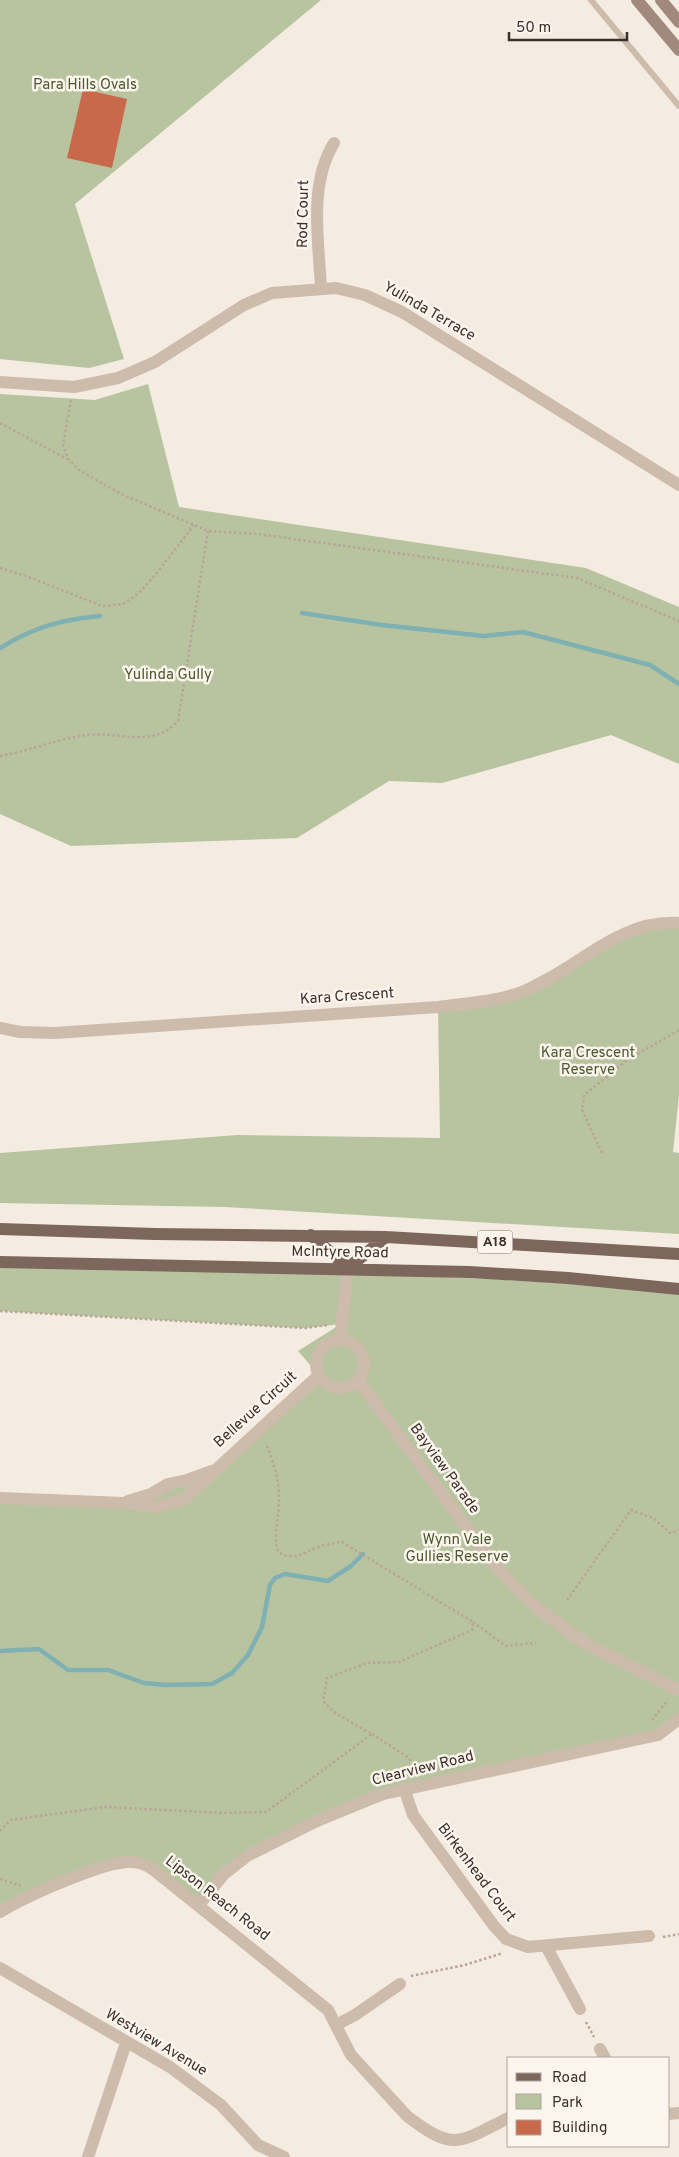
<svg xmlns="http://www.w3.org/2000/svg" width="679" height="2157" font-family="Overpass,sans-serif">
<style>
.green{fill:#b8c4a0}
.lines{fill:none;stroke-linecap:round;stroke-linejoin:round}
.stream{stroke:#7fb0b2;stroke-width:4.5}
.building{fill:#c8694b}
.path{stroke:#b9a596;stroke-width:2.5;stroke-dasharray:2.5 2.5;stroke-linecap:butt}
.service{stroke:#cdbbac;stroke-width:6}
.minor{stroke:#cdbbac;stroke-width:12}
.secondary{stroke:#a18a7d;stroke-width:12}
.primary{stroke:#7d675c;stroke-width:12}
.labels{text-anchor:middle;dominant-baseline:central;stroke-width:5;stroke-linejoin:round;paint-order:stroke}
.shield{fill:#fbf5ee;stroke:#756b66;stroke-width:1}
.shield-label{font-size:14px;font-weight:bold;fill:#3b302b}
.park-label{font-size:15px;fill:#4a5a2e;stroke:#fbf5ee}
.street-label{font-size:15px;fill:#3b302b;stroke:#fbf5ee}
</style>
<rect width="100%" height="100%" fill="#f4ebe1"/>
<path class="green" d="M0,0H321L75,204L124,359L89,368L0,359Z
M148,384L179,507L586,568L679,607V764L611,735L442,783L389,781L297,838L71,846L0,814V394L95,400Z
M679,923V1095L673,1152L679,1153V1234L225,1207L0,1203V1153L237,1135L440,1138L438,1007L497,999L609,940Z
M0,1262L253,1267L679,1289V1719L665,1730L423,1784L247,1856L199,1905L130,1862L0,1912V1498L123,1503L214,1470L319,1375L298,1351L341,1324L305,1328L0,1311Z"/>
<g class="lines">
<path class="stream" d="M302,613L382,625L484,636L523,632L650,665L679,684
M0,648C35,627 59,620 100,616
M0,1651L39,1649L68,1670H108L144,1683L166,1685L212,1684L232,1673L248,1655L262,1627L270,1585L275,1578L285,1574L328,1581L351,1566L363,1554"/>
</g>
<path class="building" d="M83,89L127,99L112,168L67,158Z"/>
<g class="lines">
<path class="path" d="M71,400L63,445L68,459L79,470L119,493L208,531L258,534L577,578L679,621
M0,423L67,459
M0,568L29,577L102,606L123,604L138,594L156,574L194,525
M0,756C29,751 57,739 87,735C119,731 153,749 178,721L208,531
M602,1153L582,1110L584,1095L626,1061L679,1030
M0,1311L305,1328L328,1325
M567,1600L631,1510L653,1518L670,1533L679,1530
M473,1622L506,1646L536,1643
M652,1720L668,1700
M372,1734L409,1758L417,1774
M0,1831L10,1820L106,1807L222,1813L266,1812L372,1734L335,1713L323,1701L327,1678L367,1663L399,1662L472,1630L473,1622L342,1542C335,1543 326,1544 319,1547C303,1552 296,1562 278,1552C272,1532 280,1516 279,1497C279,1478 272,1460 266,1443
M0,1879L21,1886
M189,1880L200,1881
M663,1937L679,1934
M411,1976L465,1965L503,1953
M586,2022L594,2037"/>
<path class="service" d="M591,0L679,106"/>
<path class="minor" d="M321,289C319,242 308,185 334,143
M0,382L74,387L118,378L155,362L244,305L272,293L336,288L365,295L402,312L679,485
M0,1028L20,1032L55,1033L438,1007C467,1003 497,1002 524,991C577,970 617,919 679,923
M316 1364a24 24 0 1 1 48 0a24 24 0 1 1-48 0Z
M340,1340L348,1268
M358,1380L492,1562L525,1597L554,1621L588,1645L679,1690
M0,1498L123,1503L155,1507L183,1500L319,1375
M128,1501L151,1494L168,1484L187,1480L212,1471
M404,1788L413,1815L494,1926L506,1939L528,1947L649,1936
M199,1905L224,1874L247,1856L321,1819L379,1795L658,1735L679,1719
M0,1912C25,1897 103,1861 131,1862C137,1862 144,1864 150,1867L328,2010L351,2055L407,2116C454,2152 459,2143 508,2118
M546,1946L580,2009
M0,1968L170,2067L221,2105L258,2145L284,2157
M336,2025L355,2015L400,1984
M600,2049L605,2058
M668,2114L679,2113
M88,2157L126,2043"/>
<path class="secondary" d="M637,0L679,50
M661,0L679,22"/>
<path class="primary" d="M0,1229L155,1234L386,1237L679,1254
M311,1235L348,1268
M0,1262L469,1272L568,1278L679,1289
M348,1268L386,1237"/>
</g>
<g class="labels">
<rect class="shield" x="477.5" y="1230.5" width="35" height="23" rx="4"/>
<g class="shield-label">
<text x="495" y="1242">A18</text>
</g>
<g class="park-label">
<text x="85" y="85">Para Hills Ovals</text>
<text x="168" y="675">Yulinda Gully</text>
<text x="588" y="1053">Kara Crescent<tspan x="588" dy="17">Reserve</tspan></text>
<text x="457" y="1540">Wynn Vale<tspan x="457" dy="17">Gullies Reserve</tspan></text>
</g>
<g class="street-label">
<text transform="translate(304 214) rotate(-89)">Rod Court</text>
<text transform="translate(429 312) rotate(30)">Yulinda Terrace</text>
<text transform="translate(347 997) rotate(-4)">Kara Crescent</text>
<text transform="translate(340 1253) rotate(1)">McIntyre Road</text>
<text transform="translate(256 1410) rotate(-42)">Bellevue Circuit</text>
<text transform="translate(444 1469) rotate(54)">Bayview Parade</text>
<text transform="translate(423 1769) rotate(-14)">Clearview Road</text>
<text transform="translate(476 1873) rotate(53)">Birkenhead Court</text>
<text transform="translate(217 1899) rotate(38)">Lipson Reach Road</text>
<text transform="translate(156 2043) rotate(31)">Westview Avenue</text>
</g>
</g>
<rect x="507" y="2057" width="162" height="90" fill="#fbf5ee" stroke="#aea6a0"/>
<rect x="516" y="2073" width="25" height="8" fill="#7d675c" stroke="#aea6a0"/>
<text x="552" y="2082" font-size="15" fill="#3b302b">Road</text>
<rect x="516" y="2094" width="25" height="15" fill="#b8c4a0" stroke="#aea6a0"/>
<text x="552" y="2107" font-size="15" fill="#3b302b">Park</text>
<rect x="516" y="2120" width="25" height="15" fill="#c8694b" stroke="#aea6a0"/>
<text x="552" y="2132" font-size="15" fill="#3b302b">Building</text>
<path d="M509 32v8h118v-8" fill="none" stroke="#3b302b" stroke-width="2.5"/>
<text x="516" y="32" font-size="15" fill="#3b302b" stroke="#fbf5ee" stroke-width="4" paint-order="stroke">50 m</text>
</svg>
